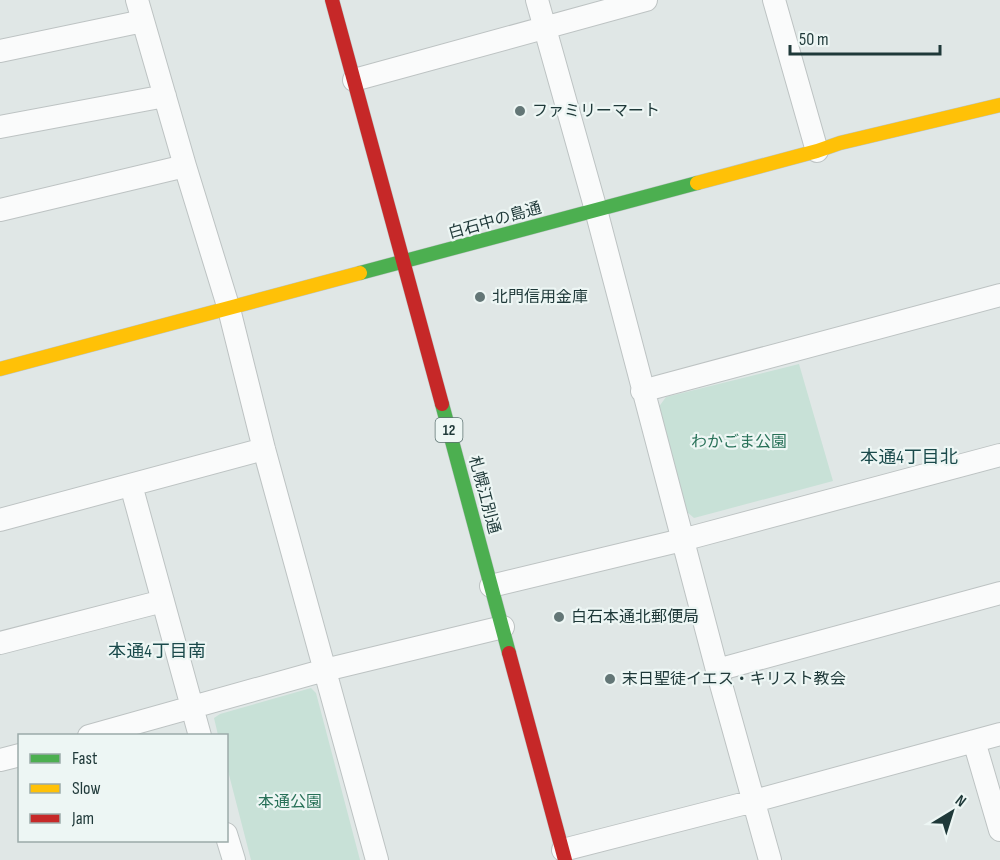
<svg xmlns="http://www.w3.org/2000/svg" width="1000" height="860" font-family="'Sofia Sans Condensed','Noto Sans JP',sans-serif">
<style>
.green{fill:#c8e1d7}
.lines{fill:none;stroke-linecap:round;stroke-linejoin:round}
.street-casing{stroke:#bdc3c3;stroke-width:24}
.fast-casing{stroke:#bcc5c4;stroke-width:15}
.slow-casing{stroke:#bcc5c4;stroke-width:15}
.jam-casing{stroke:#bcc5c4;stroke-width:15}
.street{stroke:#fafbfb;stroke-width:22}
.fast{stroke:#4caf50;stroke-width:14}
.slow{stroke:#ffc107;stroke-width:14}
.jam{stroke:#c62828;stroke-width:14}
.poi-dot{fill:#637676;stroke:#edf6f4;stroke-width:2}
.labels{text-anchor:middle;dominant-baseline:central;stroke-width:4.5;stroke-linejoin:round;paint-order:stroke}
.shield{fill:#edf6f4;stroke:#5d7271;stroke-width:1.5}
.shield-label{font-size:15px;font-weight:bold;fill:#1f3939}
.poi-label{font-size:16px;fill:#1f3939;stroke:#edf6f4;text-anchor:start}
.street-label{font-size:16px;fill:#1f3939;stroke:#edf6f4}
.park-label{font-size:16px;fill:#287158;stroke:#edf6f4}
.neighbourhood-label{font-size:18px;fill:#1a4a4b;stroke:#edf6f4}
</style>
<rect width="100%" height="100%" fill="#e0e7e6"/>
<path class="green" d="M799,364L833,481L694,518L687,512L658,408L666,397Z
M311,688L316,693L360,860H251L227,767L226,736L218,735L214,718L220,714Z"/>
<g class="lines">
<defs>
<path id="street" d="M137,0L185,166L229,309L264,449L377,860
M537,0L596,210L717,670L770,860
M774,0L817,151
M0,51L143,21
M354,80L646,0
M0,127L165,96
M0,210L185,166
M642,391L1000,295
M131,485L200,736
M0,520L264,449
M491,586L682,540L1000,455
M0,643L163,601
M717,670L1000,593
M89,736L325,670L503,627
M974,741L1000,830
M0,760L20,755
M226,834L234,860
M563,850L754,801L1000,734"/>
<path id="fast" d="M360,273L697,183
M442,404L509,653"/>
<path id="slow" d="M697,183L817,151L840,143L1000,105
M0,369L360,273"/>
<path id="jam" d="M332,0L442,404
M509,653L565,860"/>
</defs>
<use href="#street" class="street-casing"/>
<use href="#fast" class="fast-casing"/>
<use href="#slow" class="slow-casing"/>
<use href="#jam" class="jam-casing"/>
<use href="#street" class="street"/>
<use href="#fast" class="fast"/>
<use href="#slow" class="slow"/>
<use href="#jam" class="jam"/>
</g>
<g class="poi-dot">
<circle cx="520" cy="111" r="6"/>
<circle cx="480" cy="297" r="6"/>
<circle cx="559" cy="617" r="6"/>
<circle cx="610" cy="679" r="6"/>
</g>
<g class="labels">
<rect class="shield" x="435.5" y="418" width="27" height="24" rx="4.5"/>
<g class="shield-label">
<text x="449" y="430">12</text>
</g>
<g class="poi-label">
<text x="532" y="111">ファミリーマート</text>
<text x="492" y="297">北門信用金庫</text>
<text x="571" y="617">白石本通北郵便局</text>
<text x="622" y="679">末日聖徒イエス・キリスト教会</text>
</g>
<g class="street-label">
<text transform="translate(495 221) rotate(-16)">白石中の島通</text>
<text transform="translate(484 495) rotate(75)">札幌江別通</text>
</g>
<g class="park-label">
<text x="739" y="442">わかごま公園</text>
<text x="290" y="802">本通公園</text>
</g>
<g class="neighbourhood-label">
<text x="909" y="457">本通4丁目北</text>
<text x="157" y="651">本通4丁目南</text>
</g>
</g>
<rect x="18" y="734" width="210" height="108" fill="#edf6f4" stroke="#9baaa9" stroke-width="1.5"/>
<rect x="30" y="754" width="30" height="9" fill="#4caf50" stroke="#9baaa9" stroke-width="1.5"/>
<text x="72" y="764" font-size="18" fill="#1f3939">Fast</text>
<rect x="30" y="784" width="30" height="9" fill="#ffc107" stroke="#9baaa9" stroke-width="1.5"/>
<text x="72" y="794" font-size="18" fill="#1f3939">Slow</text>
<rect x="30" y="814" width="30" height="9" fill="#c62828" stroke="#9baaa9" stroke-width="1.5"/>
<text x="72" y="824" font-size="18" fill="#1f3939">Jam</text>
<g transform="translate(952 812) rotate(38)" stroke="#edf6f4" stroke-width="4.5" paint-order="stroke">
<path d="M0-4.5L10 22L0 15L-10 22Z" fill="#1f3939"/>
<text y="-9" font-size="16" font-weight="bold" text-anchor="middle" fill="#1f3939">N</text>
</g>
<path d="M790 45v9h150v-9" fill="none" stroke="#1f3939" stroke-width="3"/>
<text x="799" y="45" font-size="18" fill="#1f3939" stroke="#edf6f4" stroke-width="4.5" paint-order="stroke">50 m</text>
</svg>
